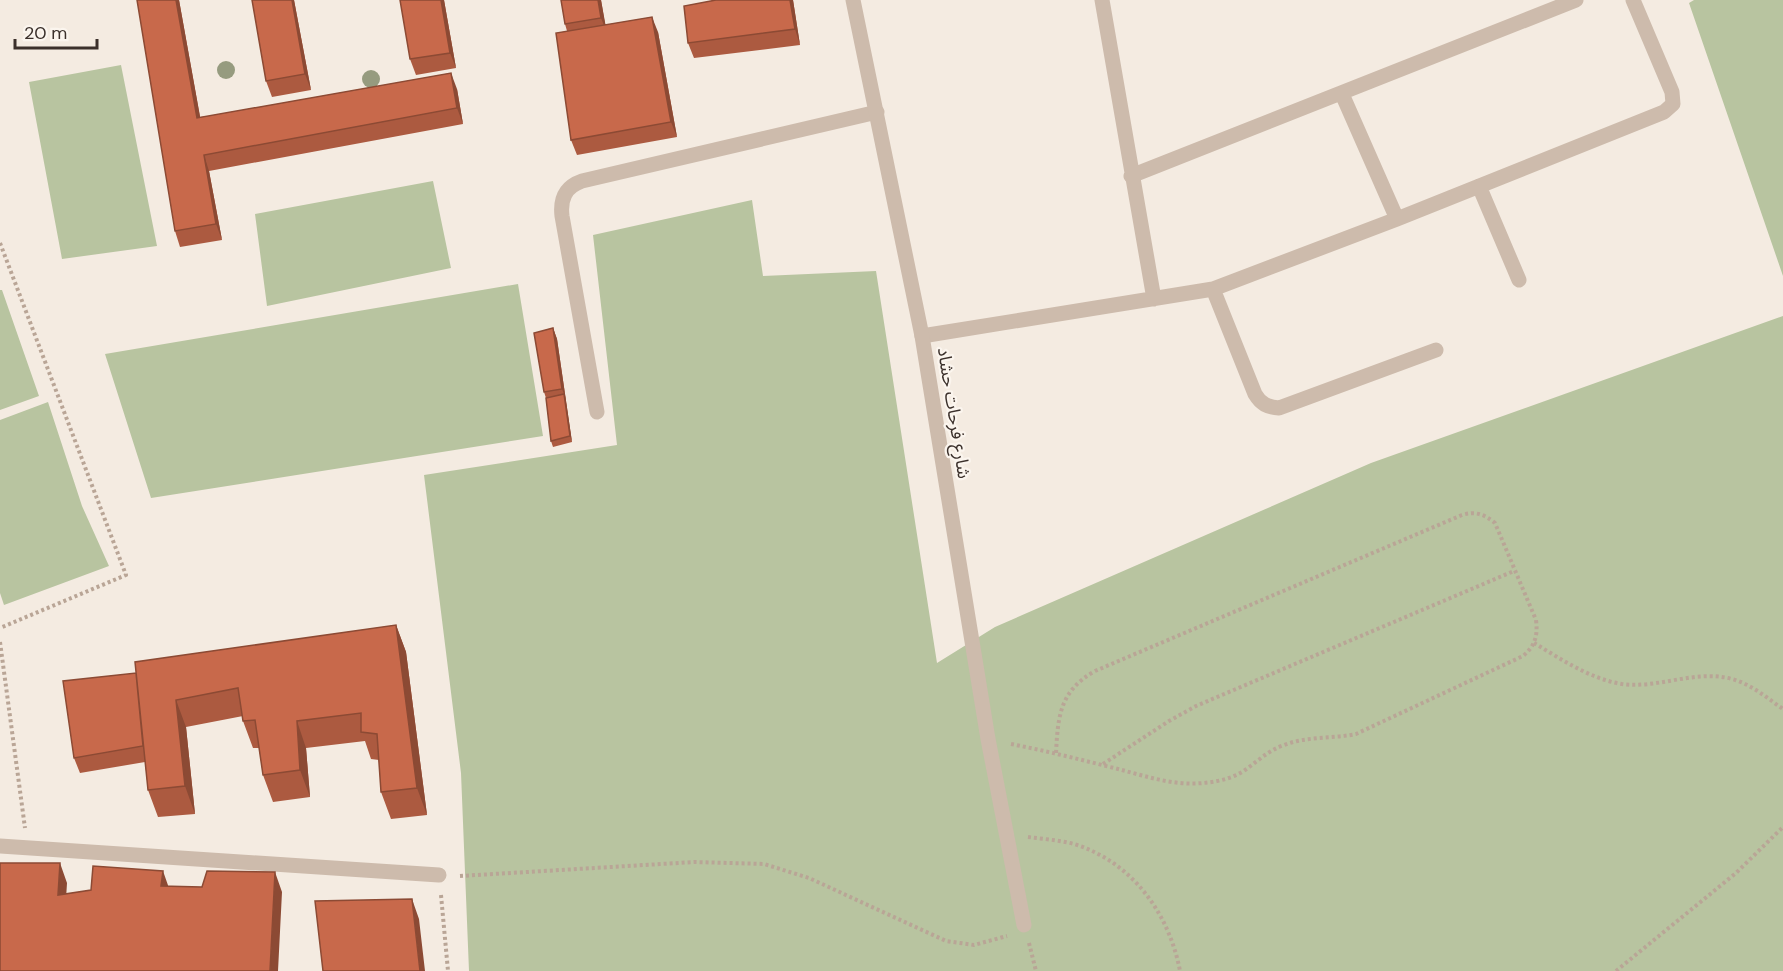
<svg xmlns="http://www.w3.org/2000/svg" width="1783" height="971" font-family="'DM Sans','Noto Sans Arabic',sans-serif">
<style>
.green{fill:#b8c4a0}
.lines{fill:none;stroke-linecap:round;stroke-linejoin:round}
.path{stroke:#b9a596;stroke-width:4;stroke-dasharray:3 3;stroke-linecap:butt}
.service{stroke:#cdbbac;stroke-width:15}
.minor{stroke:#cdbbac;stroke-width:15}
.tree{fill:#969b7f}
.wall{fill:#ac5a40}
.shaded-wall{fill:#8c4a34}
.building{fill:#c8694b;stroke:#8c4a34;stroke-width:1.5}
.labels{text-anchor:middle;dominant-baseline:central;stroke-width:4.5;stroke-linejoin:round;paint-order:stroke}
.street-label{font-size:18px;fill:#3b302b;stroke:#fbf5ee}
</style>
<rect width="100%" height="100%" fill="#f4ebe1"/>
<path class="green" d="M1694,0H1783V276L1689,3Z
M121,65L157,246L62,259L29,82Z
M433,181L451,268L267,306L255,214Z
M752,200L763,276L876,271L937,663L995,627L1371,463L1783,316V971H469L461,773L424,475L617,445L593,235Z
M518,284L543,436L151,498L105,354Z
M0,290H2L39,396L0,410Z
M48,402L82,506L109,566L4,605L0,593V420Z"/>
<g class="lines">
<path class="path" d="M0,243L126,575L0,628
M0,642L25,828
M1534,643C1561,659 1590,679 1622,684C1658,689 1696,669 1732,679C1751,684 1767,698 1783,709
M1011,744C1047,751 1082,760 1118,769C1145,776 1174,786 1203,783C1216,782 1230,779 1242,772C1256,763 1267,751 1284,745C1307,736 1332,739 1356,734L1523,656C1535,646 1538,636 1536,620L1495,523C1484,514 1475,511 1462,515L1095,671C1060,691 1058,715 1056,753
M1103,764L1169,721L1196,706L1514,571
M1028,837C1043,839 1059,840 1074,844C1132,862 1169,913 1180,971
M460,876L695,862L764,864L809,878L946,941L974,945L1007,936
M441,895L448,971
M1029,943L1036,971
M1616,971L1736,873L1783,827"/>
<path class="service" d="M1102,0L1154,299
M1342,94L1397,219
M1131,176L1576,0
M1479,186L1519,280
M1213,289L1255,394C1261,404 1267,407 1279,408L1436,350
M922,336L1213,289L1397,219L1664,112L1673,104L1672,92L1633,0
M597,412L562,216C560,199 565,187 582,181L877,112
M0,846L439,875"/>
<path class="minor" d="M853,0L922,336L988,739L1024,925"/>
</g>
<g class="tree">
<circle cx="226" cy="70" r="9"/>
<circle cx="371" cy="79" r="9"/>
</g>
<path class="wall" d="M179,0L200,117L457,89L463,124L209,171L222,240L180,247L175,231Z
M294,0L311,90L272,97L266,81Z
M444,0L456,68L416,75L410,59Z
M561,0H601L605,24L658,32L677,137L577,155L571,140L567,31L565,24Z
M716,0H793L800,45L694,58L688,43Z
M553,328L557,339L572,442L553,447L551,441L546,398L544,392Z
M396,625L406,652L427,815L391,819L381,792L379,760L371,759L365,741L306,748L310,797L273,802L263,775L259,748H253L243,721V716L186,727L195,814L158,817L148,790L145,762L80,773L74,758L136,673Z"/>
<path class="shaded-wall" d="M176,0H179L203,133L197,118Z
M292,0H294L311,90L305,74Z
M441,0H444L456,68L450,53Z
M598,0H601L607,33L601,18Z
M790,0H793L800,45L795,29Z
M652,17L658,32L677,137L671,122Z
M451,73L457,89L463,124L457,108Z
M204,155L209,171L222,240L216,224Z
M553,328L557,339L572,442L570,436L564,394L562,389Z
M396,625L406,652L427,815L417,788Z
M176,700L186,727L195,814L185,786Z
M297,721L306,748L310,797L300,770Z
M60,863L67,883L65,915L58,895Z
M163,871L170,891L161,886Z
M275,872L282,892L278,971H270Z
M412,899L419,919L425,971H420Z"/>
<path class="building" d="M137,0H176L197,118L451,73L457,108L204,155L216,224L175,231Z
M252,0H292L305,74L266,81Z
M400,0H441L450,53L410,59Z
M561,0H598L601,18L565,24Z
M716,0H790L795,29L688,43L684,6Z
M652,17L671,122L571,140L556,33Z
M553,328L562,389L544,392L534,333Z
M564,394L570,436L551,441L546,398Z
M396,625L417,788L381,792L377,734L361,732V713L297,721L300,770L263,775L255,720L243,721L238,688L176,700L185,786L148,790L135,662Z
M136,673L143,746L74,758L63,681Z
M0,863H60L58,895L91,890L93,866L163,871L161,886L202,887L207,871L275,872L270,971H0Z
M412,899L420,971H323L315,901Z"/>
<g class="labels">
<g class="street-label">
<text transform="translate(954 413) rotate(81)">شارع فرحات حشاد</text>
</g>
</g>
<path d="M15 39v9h82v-9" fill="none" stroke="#3b302b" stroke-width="3"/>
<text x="24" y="39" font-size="18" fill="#3b302b" stroke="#fbf5ee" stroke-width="4.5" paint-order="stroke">20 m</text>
</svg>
